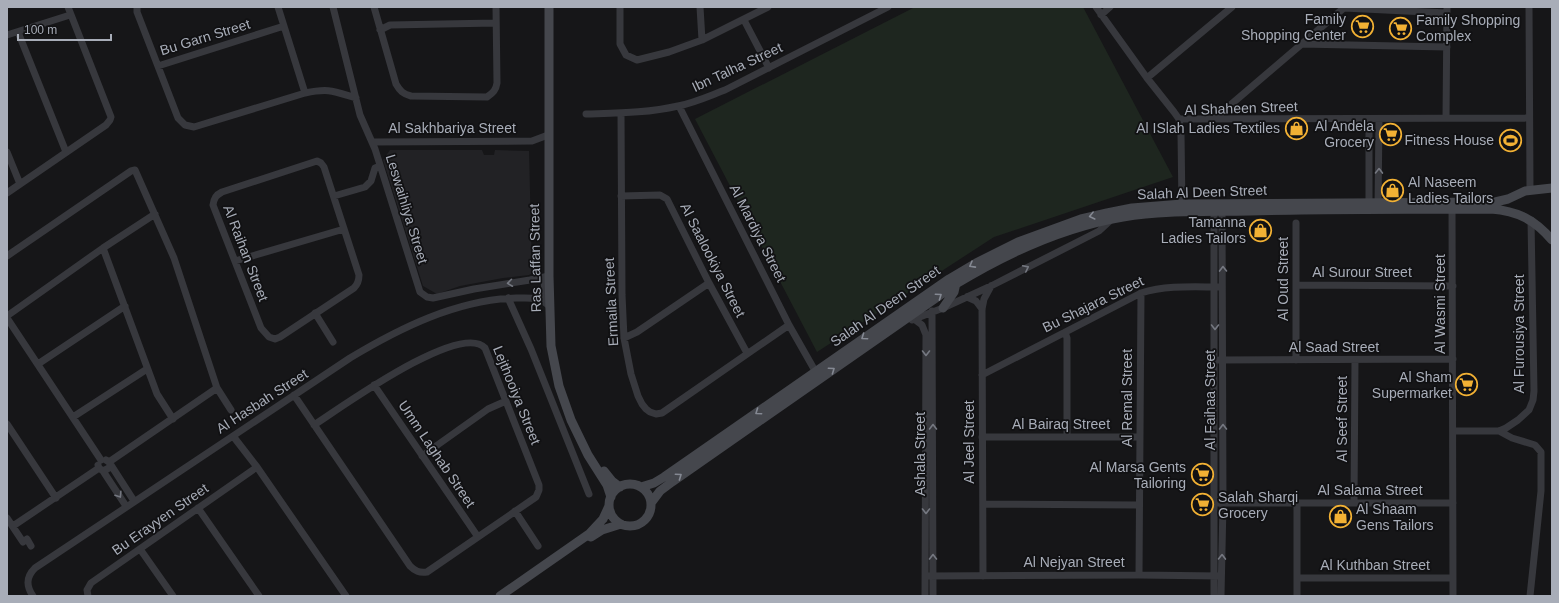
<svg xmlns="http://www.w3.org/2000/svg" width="1559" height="603" font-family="Arial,sans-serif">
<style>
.built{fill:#222225}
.green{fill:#1e261f}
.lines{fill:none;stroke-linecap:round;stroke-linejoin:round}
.street{stroke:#37383d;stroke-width:7}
.secondary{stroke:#45474d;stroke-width:9}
.oneway{stroke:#757881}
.oneway2{stroke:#858993}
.labels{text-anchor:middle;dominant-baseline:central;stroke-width:3.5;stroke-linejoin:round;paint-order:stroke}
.poi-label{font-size:14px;fill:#a8adb8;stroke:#111113;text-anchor:end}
.street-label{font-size:14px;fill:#a8adb8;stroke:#111113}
</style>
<rect width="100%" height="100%" fill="#161618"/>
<path class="built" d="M390,150H482L484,155H494L495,150L529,151L532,273L529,275L503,278L460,286L437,294L423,286L383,160Z"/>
<path class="green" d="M915,7H1083L1173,177L994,237L817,352L695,119Z"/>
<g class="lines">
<path class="street" d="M137,7V12L178,118L185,125L194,127L305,93C329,88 333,91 356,98
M278,7L305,93
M333,7L360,115L375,149L420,292L427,297L433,298L474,289L530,280L549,276
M374,7L396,84C400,91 403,94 411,96L487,97C493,93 496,90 497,83L496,7
M620,7V44L626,55L637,60L669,52L702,40L768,7
M700,7L702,40
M1096,7L1147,78L1174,112L1179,119L1181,133L1182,209
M1529,7L1530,190
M1344,8L1447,13
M1101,15L1110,7
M744,20L769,68
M380,30L390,25L496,23
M18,32L66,152
M7,35L70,15
M1301,44L1447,47
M158,66L284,26
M1147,78L1232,7
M679,106L789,325L818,376
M621,113L622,295L624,338L631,374L638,396L642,404L646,409L650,412L656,414L662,413L789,325
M586,114C617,113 648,113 678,106C694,103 709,96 725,90L888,7
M1446,118L1447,7
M1179,119L1529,118
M1214,119L1345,7
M1369,119V206
M372,142L532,141L548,135
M7,152L20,184
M317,161L321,163L324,167L359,275C359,281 358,284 354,288L280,337L275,339L269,337L261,328L213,205C214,198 216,195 222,192Z
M7,193L106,125L110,120L111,117L68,7
M334,196L365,187L371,181L375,168L380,166
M621,196L660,195L667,199L709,283L747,353
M1452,204L1453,596
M1378,207L1379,119
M103,248L157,394L173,419
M7,256L131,171L135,170L174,258L217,388L231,410
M235,261L344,229
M544,277L545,302
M1296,285L1453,286
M967,297L976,301L982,309
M508,298L531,349L589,494
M932,311L933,596
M315,313L333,342
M7,316L103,248L155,214
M7,318L101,460
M914,319L922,325L926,335L925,596
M912,320L943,308L991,286L1099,231L1112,219V217
M1065,332L1067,338V437
M624,338L637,332L709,283
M1219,360L1453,359
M1296,360V223
M38,364L125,306
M982,375L1141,293C1167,285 1193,287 1220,287
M374,385L478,537
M294,395L410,566C415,571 419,573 427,572L536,497L539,490V485L485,348C460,321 339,409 314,425
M73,417L147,369
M7,424L56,498
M1453,431H1499L1506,428L1518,420L1529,410L1533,400L1534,391L1531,220
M1499,431L1512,438L1535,445L1541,452V491L1530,596
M233,436L257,467L346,596
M982,437H1140
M422,456L488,409L506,401
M106,460L109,462L134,501
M109,462L217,388
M98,465L99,468L103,471L109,468L110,465
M103,471L126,506
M1219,503H1453
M1354,503L1355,360
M983,504L1139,505
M198,508L259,596
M515,511L538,546
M7,518L23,542L27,539L31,546
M13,526L99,468
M140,549L173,596
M1139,575L1141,293
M926,576L1139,575L1220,576
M983,576L982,309L984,299L991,286
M1297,578H1453
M33,596C26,586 26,577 35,568L350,358C400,328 456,300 516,298C530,298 540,296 550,307
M88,596L87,590L91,583L257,467
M1214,596V206
M1221,596L1223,504L1222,206
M1297,596V503"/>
<path class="secondary" d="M549,7V276L551,346L559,386L571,420L588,455L607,485L611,497
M943,308L954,292L956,283
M604,471L612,481L620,487
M609 505a21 21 0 1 1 42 0a21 21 0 1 1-42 0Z
M641,487L654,483L664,477L949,279L976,263L1018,242L1081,219L1107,213L1132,208L1182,204L1495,202L1508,199L1525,191L1552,188
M651,503L660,491L672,482L956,284C1007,253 1063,227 1123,217C1165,210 1207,212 1250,211C1330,209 1411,209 1491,209C1518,211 1535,220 1552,240
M591,537L602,530L621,524
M500,596L589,534L603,519L609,506"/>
</g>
<defs><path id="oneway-chevron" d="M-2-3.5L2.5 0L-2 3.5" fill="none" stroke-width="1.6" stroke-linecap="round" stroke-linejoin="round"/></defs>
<g class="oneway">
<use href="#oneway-chevron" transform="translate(1379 171) rotate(-89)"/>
<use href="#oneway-chevron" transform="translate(1026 268) rotate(-27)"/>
<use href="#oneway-chevron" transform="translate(1223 269) rotate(-91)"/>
<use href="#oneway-chevron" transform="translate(510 283) rotate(172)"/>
<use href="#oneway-chevron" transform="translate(1215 327) rotate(90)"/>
<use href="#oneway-chevron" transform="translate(926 353) rotate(90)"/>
<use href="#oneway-chevron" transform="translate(933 427) rotate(-90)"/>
<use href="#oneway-chevron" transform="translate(1223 427) rotate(-90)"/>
<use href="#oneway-chevron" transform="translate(119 495) rotate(57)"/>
<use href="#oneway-chevron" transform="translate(926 511) rotate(90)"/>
<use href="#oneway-chevron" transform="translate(933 557) rotate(-90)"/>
<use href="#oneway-chevron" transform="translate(1222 557) rotate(-89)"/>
</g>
<g class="oneway2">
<use href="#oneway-chevron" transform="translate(1092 216) rotate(166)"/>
<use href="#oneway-chevron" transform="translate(972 265) rotate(151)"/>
<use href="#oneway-chevron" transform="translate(939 296) rotate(-35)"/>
<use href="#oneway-chevron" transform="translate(864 337) rotate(145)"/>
<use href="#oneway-chevron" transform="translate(832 370) rotate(-35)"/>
<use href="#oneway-chevron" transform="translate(758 412) rotate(145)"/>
<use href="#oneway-chevron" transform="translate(679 476) rotate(-35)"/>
</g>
<defs>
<symbol id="supermarket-ring" viewBox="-11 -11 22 22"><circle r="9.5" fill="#111113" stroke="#f2b134" stroke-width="1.5"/><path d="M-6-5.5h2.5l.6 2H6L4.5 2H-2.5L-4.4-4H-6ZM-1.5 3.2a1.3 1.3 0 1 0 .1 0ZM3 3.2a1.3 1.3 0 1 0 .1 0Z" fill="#f2b134"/></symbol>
<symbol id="shop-ring" viewBox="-11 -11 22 22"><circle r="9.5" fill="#111113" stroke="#f2b134" stroke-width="1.5"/><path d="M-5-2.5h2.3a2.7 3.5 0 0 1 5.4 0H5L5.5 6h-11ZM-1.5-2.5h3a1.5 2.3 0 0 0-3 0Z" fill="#f2b134"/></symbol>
<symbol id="stadium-ring" viewBox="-11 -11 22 22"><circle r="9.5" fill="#111113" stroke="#f2b134" stroke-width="1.5"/><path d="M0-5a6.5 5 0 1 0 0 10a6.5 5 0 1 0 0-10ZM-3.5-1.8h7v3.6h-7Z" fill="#f2b134"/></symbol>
</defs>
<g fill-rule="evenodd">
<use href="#supermarket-ring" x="1350" y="14" width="25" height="25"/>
<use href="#supermarket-ring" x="1388" y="16" width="25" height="25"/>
<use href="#shop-ring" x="1284" y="116" width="25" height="25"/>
<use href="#supermarket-ring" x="1378" y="122" width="25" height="25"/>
<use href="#stadium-ring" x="1498" y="128" width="25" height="25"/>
<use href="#shop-ring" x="1380" y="178" width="25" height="25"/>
<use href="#shop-ring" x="1248" y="218" width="25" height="25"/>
<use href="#supermarket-ring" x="1454" y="372" width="25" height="25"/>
<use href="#supermarket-ring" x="1190" y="462" width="25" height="25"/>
<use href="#supermarket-ring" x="1190" y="492" width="25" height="25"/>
<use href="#shop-ring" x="1328" y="504" width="25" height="25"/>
</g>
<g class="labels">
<g class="poi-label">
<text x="1346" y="19">Family<tspan x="1346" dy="16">Shopping Center</tspan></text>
<text x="1416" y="20" text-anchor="start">Family Shopping<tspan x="1416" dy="16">Complex</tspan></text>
<text x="1374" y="126">Al Andela<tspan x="1374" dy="16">Grocery</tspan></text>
<text x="1280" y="128">Al ISlah Ladies Textiles</text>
<text x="1494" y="140">Fitness House</text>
<text x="1408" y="182" text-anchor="start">Al Naseem<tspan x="1408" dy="16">Ladies Tailors</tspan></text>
<text x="1246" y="222">Tamanna<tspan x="1246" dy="16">Ladies Tailors</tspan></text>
<text x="1452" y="377">Al Sham<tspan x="1452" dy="16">Supermarket</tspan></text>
<text x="1186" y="467">Al Marsa Gents<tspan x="1186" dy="16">Tailoring</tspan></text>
<text x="1218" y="497" text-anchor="start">Salah Sharqi<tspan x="1218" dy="16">Grocery</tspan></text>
<text x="1356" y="509" text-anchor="start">Al Shaam<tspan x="1356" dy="16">Gens Tailors</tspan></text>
</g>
<g class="street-label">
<text transform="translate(205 37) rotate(-17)">Bu Garn Street</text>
<text transform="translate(737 67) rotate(-25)">Ibn Talha Street</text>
<text transform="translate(1241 108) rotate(-2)">Al Shaheen Street</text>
<text x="452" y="128">Al Sakhbariya Street</text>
<text transform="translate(1202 192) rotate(-2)">Salah Al Deen Street</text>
<text transform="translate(407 209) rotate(73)">Leswaihliya Street</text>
<text transform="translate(758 233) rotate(63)">Al Mardiya Street</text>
<text transform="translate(246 253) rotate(69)">Al Raihan Street</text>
<text transform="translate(535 258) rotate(-91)">Ras Laffan Street</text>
<text transform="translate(713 260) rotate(63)">Al Saalookiya Street</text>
<text x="1362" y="272">Al Surour Street</text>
<text transform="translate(1283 279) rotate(-90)">Al Oud Street</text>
<text transform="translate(611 302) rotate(-93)">Ermaila Street</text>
<text transform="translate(1093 304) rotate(-26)">Bu Shajara Street</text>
<text transform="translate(1440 304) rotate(-90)">Al Wasmi Street</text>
<text transform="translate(885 306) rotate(-35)">Salah Al Deen Street</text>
<text transform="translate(1519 334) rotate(-90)">Al Furousiya Street</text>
<text x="1334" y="347">Al Saad Street</text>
<text transform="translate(517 395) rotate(68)">Lejthooiya Street</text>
<text transform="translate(1127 398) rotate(-90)">Al Remal Street</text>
<text transform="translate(1210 400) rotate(-90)">Al Faihaa Street</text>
<text transform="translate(262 401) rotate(-33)">Al Hasbah Street</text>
<text transform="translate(1342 419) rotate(-90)">Al Seef Street</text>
<text x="1061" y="424">Al Bairaq Street</text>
<text transform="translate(969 442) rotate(-90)">Al Jeel Street</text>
<text transform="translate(437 454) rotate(56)">Umm Laghab Street</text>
<text transform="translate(920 454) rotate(-90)">Ashala Street</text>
<text x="1370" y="490">Al Salama Street</text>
<text transform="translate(160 519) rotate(-35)">Bu Erayyen Street</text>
<text x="1074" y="562">Al Nejyan Street</text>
<text x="1375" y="565">Al Kuthban Street</text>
</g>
</g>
<rect width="1559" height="603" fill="none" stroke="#a8adb8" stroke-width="16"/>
<path d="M18 34v6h93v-6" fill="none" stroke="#a8adb8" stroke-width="2"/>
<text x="24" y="34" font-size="12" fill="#a8adb8" stroke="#111113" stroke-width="3" paint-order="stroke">100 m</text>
</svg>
